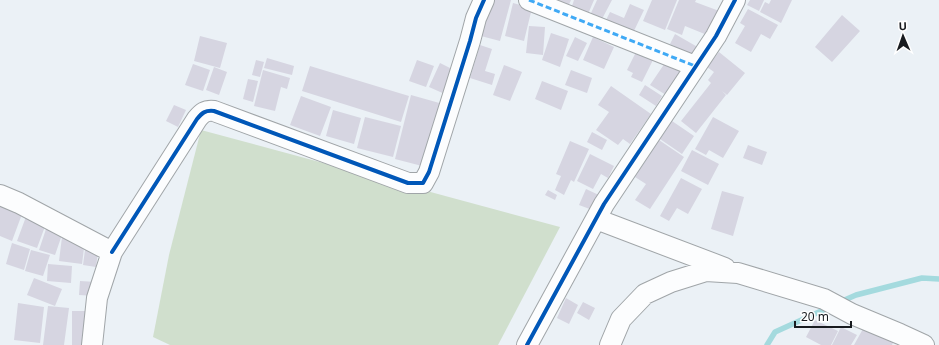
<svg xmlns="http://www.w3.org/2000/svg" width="939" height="345" font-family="'Noto Sans',sans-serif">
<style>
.green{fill:#d0dfcd}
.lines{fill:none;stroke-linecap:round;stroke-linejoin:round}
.stream{stroke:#a4dade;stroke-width:5.5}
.building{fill:#d6d5e1}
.minor-casing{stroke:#a0a5a8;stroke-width:22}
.minor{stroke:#fcfdfe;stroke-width:20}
.quiet{stroke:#3fa9f5;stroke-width:3;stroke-dasharray:6 3;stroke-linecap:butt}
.cycleway-casing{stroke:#fff;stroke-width:6}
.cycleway{stroke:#0057b8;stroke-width:4}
</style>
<rect width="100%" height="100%" fill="#ebf1f6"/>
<path class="green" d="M201,130L560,227L498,345H170L153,337L169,255Z"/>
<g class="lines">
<path class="stream" d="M840,302L856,295L922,278L939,279
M767,345L775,332L830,307"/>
</g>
<path class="building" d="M490,0H511L500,41L481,36Z
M549,0H571L567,9Z
M574,0H594L588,14L572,6Z
M597,0H612L602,19L591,13Z
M652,0H677L665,30L643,21Z
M679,0H696L695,2L722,12L712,37L685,26L682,35L667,29Z
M750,0H764L759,11L747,5Z
M771,0H792L781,23L760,12L765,2L769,4Z
M513,3L532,8L524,41L505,36Z
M630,4L644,10L632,35L605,22L610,12L624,18Z
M748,9L778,25L770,39L761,34L751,52L735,43L745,26L740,23Z
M842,15L860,31L832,62L815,47Z
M529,26L545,27L543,55L526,53Z
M551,33L569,39L560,67L542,60Z
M675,34L701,49L696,58L670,44Z
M200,36L227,43L220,68L194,61Z
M575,37L587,43L578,61L566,56Z
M593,37L614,47L604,69L583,60Z
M480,45L492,49L485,71L495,74L492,85L470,78Z
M638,48L655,56L642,82L631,77L633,73L627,70Z
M719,52L745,73L727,95L722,91L726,95L696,133L681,121L711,83L708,80L714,72L707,67Z
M669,57L684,67L666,95L650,85Z
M267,58L294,66L292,75L264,68Z
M256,60L264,62L260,77L252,75Z
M417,60L434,66L426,87L409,81Z
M440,63L458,72L447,95L429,87Z
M193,64L210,70L203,91L185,85Z
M504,65L522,72L510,101L493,95Z
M310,66L409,96L401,122L302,91Z
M214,67L227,72L219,95L206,90Z
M263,70L290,78L287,89L281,87L275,111L254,106Z
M571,70L592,78L587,93L565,85Z
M248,79L258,81L253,102L243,99Z
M542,81L568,91L561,110L535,99Z
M645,85L662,96L656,106L639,95Z
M611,86L651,114L630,144L623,139L618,145L596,130L609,112L598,105Z
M411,95L443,104L426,167L395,159Z
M301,96L331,107L320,136L290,125Z
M174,105L186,110L178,127L166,121Z
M333,110L361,118L354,144L326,136Z
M365,117L401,126L393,157L357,148Z
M713,117L739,131L723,158L709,150L706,155L695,149Z
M672,121L694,136L682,154L660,139Z
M592,132L607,140L602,150L587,142Z
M659,140L684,157L650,209L635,200L646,184L635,177Z
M570,141L589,149L574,182L571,180L564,195L555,190L561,176L556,174Z
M748,145L767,152L762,165L743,158Z
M692,150L719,164L708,185L681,171Z
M590,154L614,166L608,178L601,174L593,189L577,181Z
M681,178L702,189L688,214L677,208L669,221L660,216Z
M586,189L601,196L595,211L579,205Z
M548,190L557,195L555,200L545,195Z
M722,191L744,197L733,236L711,229Z
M0,205L25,206L12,241L0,236Z
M27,214L47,221L37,248L17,241Z
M48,223L64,229L55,255L39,250Z
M62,237L85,240L82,264L59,261Z
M12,243L30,249L24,270L6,264Z
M31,250L50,255L43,276L25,271Z
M85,250L98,252L96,267L83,265Z
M48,264L72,266L71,283L47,281Z
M34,278L62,289L55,306L27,295Z
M80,281L96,282L95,296L79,295Z
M566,298L578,305L569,324L557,318Z
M583,302L595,308L589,320L577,313Z
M18,303L44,307L40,343L14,340Z
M48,306L69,308L64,345H43Z
M72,311H87V345H72Z
M815,320L838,331L831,345H821L806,337Z
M841,327L857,335L851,345H832Z
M864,327L894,341L892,345H854Z"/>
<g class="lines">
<defs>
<path id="minor" d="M529,0L695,66
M0,195L19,203L112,252L97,298L92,345
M596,219L725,268
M112,252L197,119C202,113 205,110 214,111L408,183H423L429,172L470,41L476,18L484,0
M527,345L604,204L716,36L735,0
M610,345L621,319L645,294L671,282L706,271L738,273L824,299L852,314L900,334L924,345"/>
</defs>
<use href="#minor" class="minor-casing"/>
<use href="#minor" class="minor"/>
<path class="quiet" d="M529,0L695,66"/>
<defs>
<path id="cycleway" d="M112,252L197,119C202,113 205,110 214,111L408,183H423L429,172L470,41L476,18L484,0
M527,345L604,204L716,36L735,0"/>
</defs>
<use href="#cycleway" class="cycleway-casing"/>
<use href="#cycleway" class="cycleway"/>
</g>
<g transform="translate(903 36) rotate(358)" stroke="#ffffff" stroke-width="3" paint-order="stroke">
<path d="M0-3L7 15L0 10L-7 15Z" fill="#181b1f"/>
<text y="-6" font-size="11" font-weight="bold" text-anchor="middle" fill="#181b1f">U</text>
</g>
<path d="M795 321v6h56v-6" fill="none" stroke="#181b1f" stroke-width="2"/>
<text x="801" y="321" font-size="12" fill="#181b1f" stroke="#ffffff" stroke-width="3" paint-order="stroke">20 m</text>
</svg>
